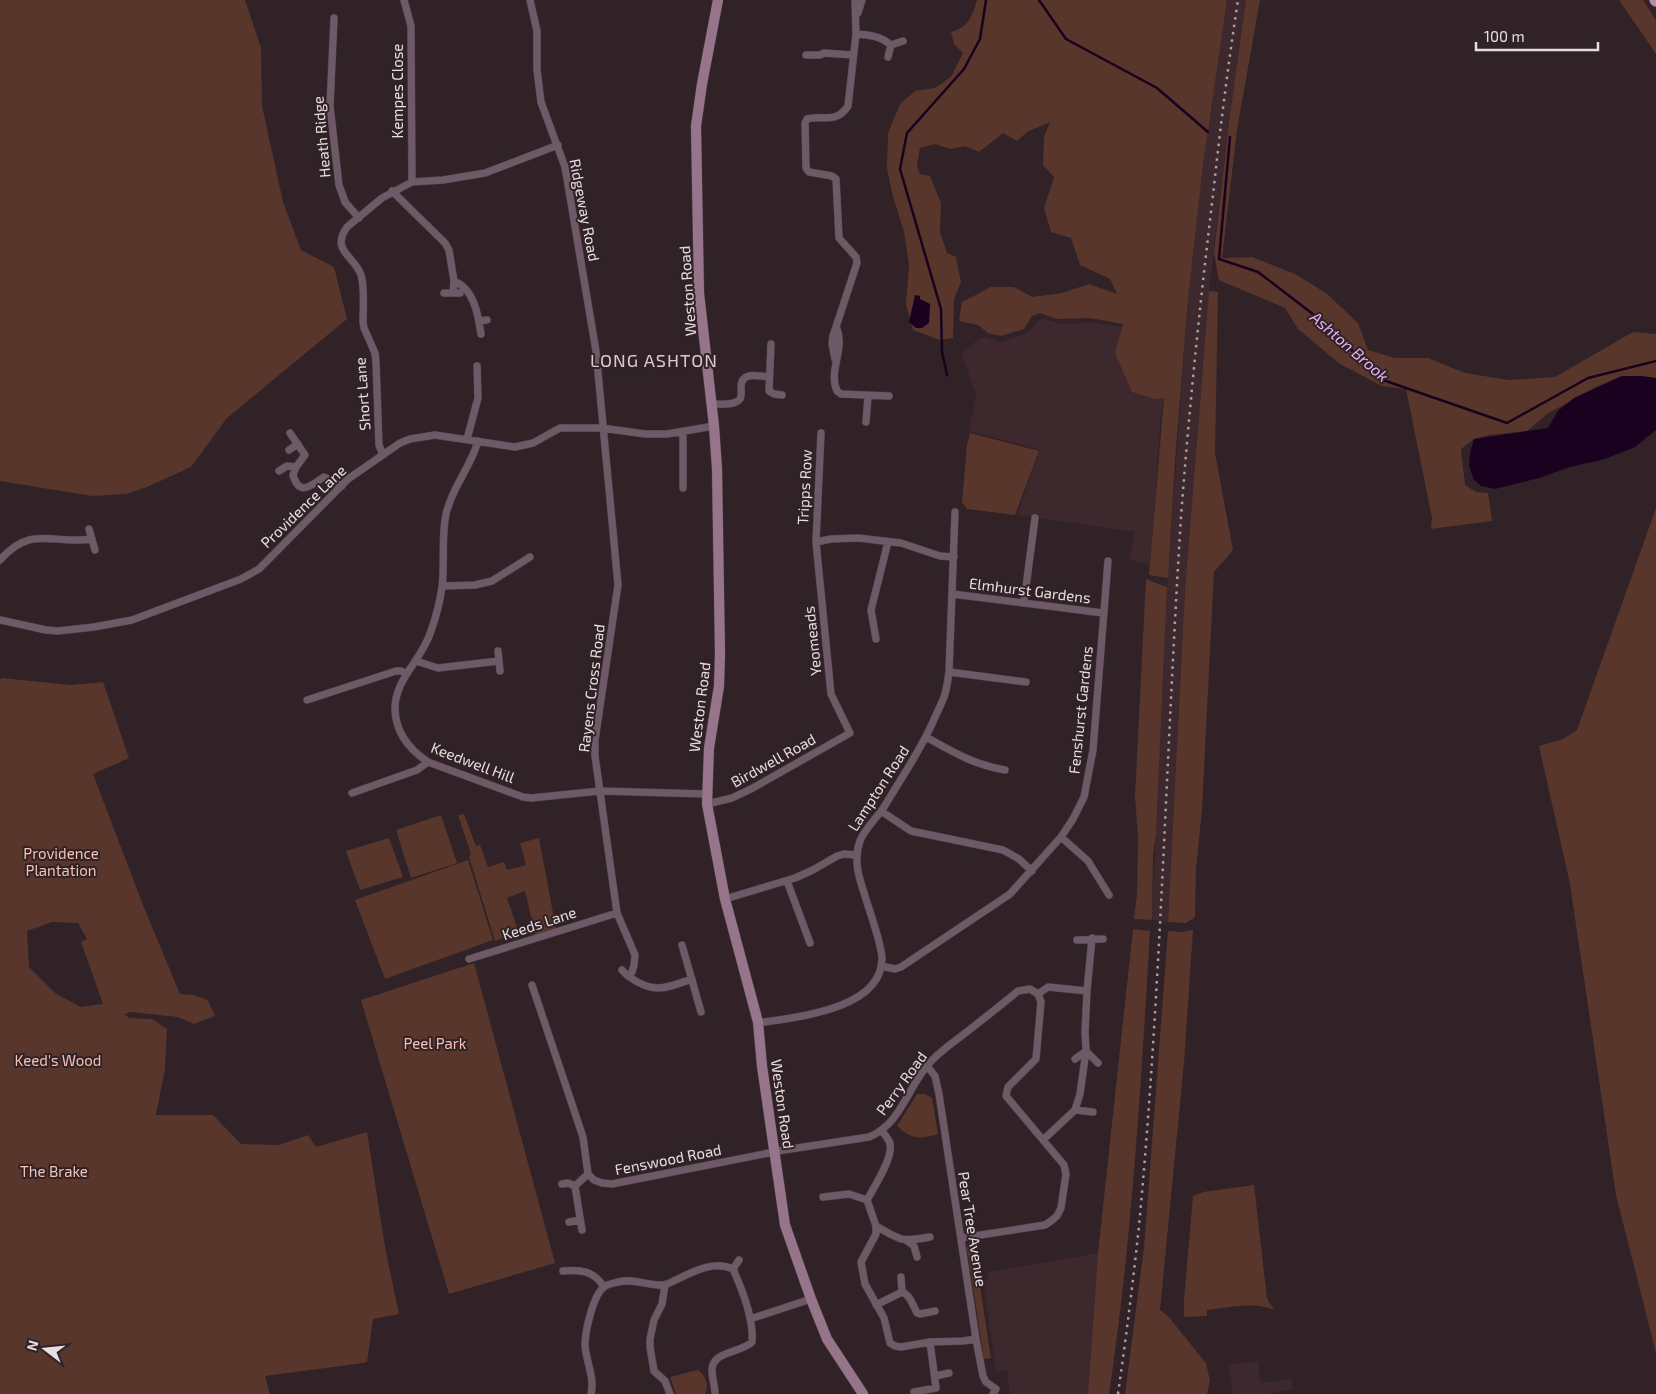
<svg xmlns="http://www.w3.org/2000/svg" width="1656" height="1394" font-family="'Exo 2',sans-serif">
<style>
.built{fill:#3d282e}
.green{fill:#58362c;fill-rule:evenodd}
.water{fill:#1b0120}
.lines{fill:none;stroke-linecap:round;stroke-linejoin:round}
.stream{stroke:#1b0120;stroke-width:2.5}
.street-casing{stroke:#4d4044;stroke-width:8}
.secondary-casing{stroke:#4d4044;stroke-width:11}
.primary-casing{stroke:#4d4044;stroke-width:12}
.street{stroke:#6e5966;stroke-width:7}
.secondary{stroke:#96758a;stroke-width:10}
.primary{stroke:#b58ba6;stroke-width:11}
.rail{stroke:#aaa0a2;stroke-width:2.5;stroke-dasharray:2.5 5;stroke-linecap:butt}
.labels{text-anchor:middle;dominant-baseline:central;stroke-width:4;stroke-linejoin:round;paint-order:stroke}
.street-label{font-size:15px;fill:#e7dee0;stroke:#302226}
.park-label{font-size:15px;fill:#f6c3b3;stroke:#302226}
.water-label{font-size:16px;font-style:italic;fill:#e8b2f2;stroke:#302226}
.quarter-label{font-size:18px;letter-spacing:1px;fill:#dcc9ce;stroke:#302226}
</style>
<rect width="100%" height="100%" fill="#302226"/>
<path class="built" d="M1227,0H1246L1229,122L1209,291L1185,590L1168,922L1152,920L1167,587L1188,299L1203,165Z
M1044,319L1062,324H1073L1087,322L1128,328L1174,329L1161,415L1150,565L1129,559L1135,532L1017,515L1040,450L969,431L976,394L962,355L965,350L979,339L985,337L1001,342L1027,333L1038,321Z
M1098,1253L1088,1394H1010L1007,1371L996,1372L983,1281L989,1280L987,1272Z
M1258,1361L1261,1383L1292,1379L1293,1390L1267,1394H1233L1229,1365Z"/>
<path class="green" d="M0,0H245L261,48L262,106L283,202L301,250L334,267L347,319L227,418L191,467L147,487L126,494L92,496L0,481Z
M977,0H1227L1203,165L1188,299L1175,461L1168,578L1149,575L1164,398L1155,399L1132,392L1115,353L1123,324L1090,318L1056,319L1040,313L1032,316L1024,329L1001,336L988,333L978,325L959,321L962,302L991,287H1014L1032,297L1062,293L1089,284L1117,294L1110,279L1080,265L1071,238L1051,232L1044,208L1054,177L1043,165L1044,137L1050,122L1027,132L1017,141L1003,133L979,152L965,146L950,149L935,144L920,148L917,166L920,174L930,176L941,203L940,232L947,253L956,257L961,282L954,299L953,338L940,340L913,330L906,304L909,265L904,232L892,193L887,168L888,133L900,104L915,91L935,88L951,77L963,53L954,44L951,32C969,27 972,16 977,0Z
M1246,0H1260L1237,130L1222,258L1252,257L1295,274L1326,293L1358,323L1368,350L1395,358H1428L1465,373L1509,380L1555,377L1633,332L1656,334V378L1641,376H1622L1596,387L1547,414L1527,431L1489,435L1474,439L1461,449L1465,485L1476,492L1488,493L1492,521L1431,529L1432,518L1406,389L1382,386L1340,364L1298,329L1285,308L1219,280L1214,253L1229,122Z
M1619,0H1643L1656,20V54Z
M1209,291L1218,292L1215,453L1233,550L1214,572L1202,809L1196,869L1195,917L1186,923L1168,922L1185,590Z
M970,433L1039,451L1015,515L967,509L962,502L967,445Z
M1656,508V1353L1616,1195L1570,884L1539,746L1563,739L1577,730Z
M1146,579L1167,587L1156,834L1153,855L1152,920L1134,919L1137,894L1138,837L1135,797Z
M2,678L71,685L103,682L129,758L93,774L143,905L180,994L194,995L208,1000L215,1016L194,1024L178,1017L130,1012L125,1014L129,1018L152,1019L167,1029L165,1069L156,1115H213L241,1144L279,1145L308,1135L316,1147L367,1132L385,1247L399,1314L373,1319L367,1362L356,1364L265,1376L270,1394H0V680ZM52,922L78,923L87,939L81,942L103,1004L81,1007L55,993L29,967L27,931Z
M464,814L476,846L480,845L488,867L504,862L507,870L526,865L520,843L539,838L556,929L536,937L525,891L507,898L519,933L495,941L469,857L471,854L458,815Z
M441,815L457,863L411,878L396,830Z
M389,838L403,877L360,890L346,851Z
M468,860L493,940L385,979L355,900Z
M1133,929L1150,931C1141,1085 1132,1241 1109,1394H1088L1098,1253Z
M1193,930L1184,1063L1160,1310L1167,1315L1206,1363L1210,1381L1207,1394H1125L1144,1248L1168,931L1181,932Z
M474,963L555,1263L449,1294L361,1000Z
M917,1094H925L932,1098L938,1134C920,1140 911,1139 897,1126Z
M1254,1185L1267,1298L1274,1310C1254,1301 1228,1308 1207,1310V1316L1184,1317V1299L1193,1196L1203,1192Z
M973,1241L991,1358L984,1359L967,1248L968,1244Z
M698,1370C705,1375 710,1385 705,1394H676L670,1377Z"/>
<path class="water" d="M915,295L920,296V299L930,304L929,323L922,328H916L909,322Z
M1622,376H1641L1656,378V430L1635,447L1605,459L1570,467L1539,478L1495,489L1481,486L1474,480L1469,466L1470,453L1474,439L1548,428L1558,411L1574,398Z"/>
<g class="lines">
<path class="stream" d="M1039,0L1066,39L1157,88L1208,132
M1230,137L1219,259L1258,272L1318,318L1383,380L1507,423L1588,378L1656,361
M947,375L942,352L941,309L900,169L907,133L964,69L980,39L986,0"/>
<defs>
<path id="street" d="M404,0L411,26L412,182
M530,0L537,31V70L541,102L565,167L596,351L617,574L618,585L595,740V756L617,913L635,955L634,965L632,972L628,976C653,994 664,989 692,979
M858,13L862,0
M334,18L330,106L339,185L345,202L359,218
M856,34C870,35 880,36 891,45L888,57
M891,45L903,41
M806,55H820L824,53L853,55
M392,191L445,243L449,250L454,281
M444,293H460
M453,293L454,281C474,289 478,314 481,334
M479,321L487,320
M837,329C845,349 828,371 837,391L841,394L889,396
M771,344L769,391L774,394L782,395
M835,359L832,344L833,336L857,263L856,257L839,238L836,179L832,176L809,172L806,168L805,123L807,119C824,115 836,124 848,106L856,34L855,0
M712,404C719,404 735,406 740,399C742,396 741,390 741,387C741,371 758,376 769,377
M866,422L868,396
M290,433L305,455L296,467L293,475C300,499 313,483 324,477L342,486
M467,439L478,398L477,366
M478,441C471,467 452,487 446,514C441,538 445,563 442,587C440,601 436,617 431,631C423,659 394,679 395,710C396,733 410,750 428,762L523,797L531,798L600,791L706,794
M289,450L298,444
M383,455L379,445L376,362L375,353L364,328L363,322C363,309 365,287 361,275C355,256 330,251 347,227L382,198L412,182L443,180L485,173L558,145
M279,471L287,466L296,467
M683,488V431
M89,529L95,550
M816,542L831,539L858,538L901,543L940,556L954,557
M0,560C32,524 52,545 92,539
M442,586L475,585L492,581L530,557
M952,594L1103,613
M1024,602L1035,518
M0,620L46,630L58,631L94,627L132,620L241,579L259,569L266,562L348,479L400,443L410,439L435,435L515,447L533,443L560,428H602L645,434H667L714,426
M876,639L871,610L888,542
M498,651L500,671
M416,661L438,668L499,661
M949,672L1026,682
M307,700L396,671H401L407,674
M926,737C955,753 972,764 1005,770
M352,793L417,770L428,762
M707,804L732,798L751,789L850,733L831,694L816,542L821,433
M881,811L911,831L1003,850L1019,859L1032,871
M1061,837L1088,861L1109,895
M787,881L810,943
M725,899L795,878L813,870L837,856L844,854L856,855
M1077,940L1103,939
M682,945L701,1012
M469,959L617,913
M881,966L895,969L901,967L1010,894L1061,837L1073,819L1084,797L1093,750L1108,561
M622,970L628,976
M532,985L583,1137L588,1174L594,1180L602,1183L612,1184L784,1150L869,1137C900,1124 906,1092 926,1067C936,1054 951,1044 964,1034C982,1020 1000,1006 1018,991L1030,989L1038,994
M1038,994L1048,987L1087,991
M758,1023C796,1017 882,1010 882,958C881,942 870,913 865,896C859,878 853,860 860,841C865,828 876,819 884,807C902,777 922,748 936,715C939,708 943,701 945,694C947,687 948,679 949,672L955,512
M1075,1059L1086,1051L1098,1063
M927,1066L935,1076L939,1094L976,1339L983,1376L986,1382L996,1389L993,1394
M1075,1110L1093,1112
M882,1131C884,1134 887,1137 889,1141C896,1154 874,1187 867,1200L876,1226V1234L861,1262L865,1284L884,1318L890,1343L895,1346L901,1347L930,1342L963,1341L976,1339
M1043,1140L1075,1110L1080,1094L1086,1051L1085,1032L1087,991L1092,938
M562,1184L568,1183L575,1186
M823,1197L849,1194L867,1200
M569,1222L580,1220
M876,1226C901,1241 902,1242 930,1237
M582,1230L575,1186L588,1174
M961,1238L1045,1225L1051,1221L1057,1216L1061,1208L1066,1174L1064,1165L1006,1096L1008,1087L1036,1059L1041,1002L1038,994
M907,1241L914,1246L917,1257
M733,1269L739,1260
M563,1271C580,1269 594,1271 604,1287
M901,1277L902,1292
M665,1285L662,1304L654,1320L650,1339V1347L654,1371L665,1381L670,1394
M876,1305L902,1292C910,1295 913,1305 917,1313L920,1314L935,1311
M750,1319L811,1299
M935,1376L949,1373
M914,1392L936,1388L930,1342
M591,1394C595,1377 586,1362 585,1345C585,1332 593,1295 604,1287C607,1284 614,1283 618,1282C635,1277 655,1289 667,1284C688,1275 711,1259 733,1269C742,1289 754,1320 752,1342C741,1353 712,1351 712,1370C712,1378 715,1386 715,1394"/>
<path id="secondary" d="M718,0L702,84L696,126L699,293L714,426L717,469L720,654L719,686L709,748L707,804L725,899L758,1022L762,1066L785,1225L811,1299L827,1339L863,1394"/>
<path id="primary" d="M1655,0L1656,1"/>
</defs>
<use href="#street" class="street-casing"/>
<use href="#secondary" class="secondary-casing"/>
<use href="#primary" class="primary-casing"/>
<use href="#street" class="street"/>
<use href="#secondary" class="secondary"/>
<use href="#primary" class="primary"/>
<path class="rail" d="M1118,1394C1126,1338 1133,1282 1139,1226C1161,991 1166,754 1181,517C1189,410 1200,303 1213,195C1220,130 1228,65 1238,0"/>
</g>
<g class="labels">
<g class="street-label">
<text transform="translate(397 91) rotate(-90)">Kempes Close</text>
<text transform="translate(321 137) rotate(-95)">Heath Ridge</text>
<text transform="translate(585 210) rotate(79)">Ridgeway Road</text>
<text transform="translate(687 291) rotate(-94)">Weston Road</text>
<text transform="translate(362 394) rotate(-94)">Short Lane</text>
<text transform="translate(804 487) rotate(-87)">Tripps Row</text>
<text transform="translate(303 506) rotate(-44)">Providence Lane</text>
<text transform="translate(1030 590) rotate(7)">Elmhurst Gardens</text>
<text transform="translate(812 641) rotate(-96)">Yeomeads</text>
<text transform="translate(591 688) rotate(-83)">Rayens Cross Road</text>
<text transform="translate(699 707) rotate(-83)">Weston Road</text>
<text transform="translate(1080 710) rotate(-84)">Fenshurst Gardens</text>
<text transform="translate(773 760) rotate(-29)">Birdwell Road</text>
<text transform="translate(473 762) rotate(21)">Keedwell Hill</text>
<text transform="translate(878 788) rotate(-57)">Lampton Road</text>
<text transform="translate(539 923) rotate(-18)">Keeds Lane</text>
<text transform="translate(901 1083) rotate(-54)">Perry Road</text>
<text transform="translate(783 1104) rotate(82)">Weston Road</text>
<text transform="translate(668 1159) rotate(-11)">Fenswood Road</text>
<text transform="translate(973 1229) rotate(81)">Pear Tree Avenue</text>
</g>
<g class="park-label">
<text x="61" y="853">Providence<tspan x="61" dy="17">Plantation</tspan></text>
<text x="435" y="1043">Peel Park</text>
<text x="58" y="1060">Keed's Wood</text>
<text x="54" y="1171">The Brake</text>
</g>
<g class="water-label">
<text transform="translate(1350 346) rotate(41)">Ashton Brook</text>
</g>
<g class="quarter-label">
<text x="654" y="360">LONG ASHTON</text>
</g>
</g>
<g transform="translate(45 1349) rotate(286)" stroke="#302226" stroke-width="4" paint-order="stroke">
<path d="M0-4L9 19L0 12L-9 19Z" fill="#e7dee0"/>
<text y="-8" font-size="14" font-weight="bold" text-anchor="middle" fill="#e7dee0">N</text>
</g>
<path d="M1476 42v8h122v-8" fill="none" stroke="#e7dee0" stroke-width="2.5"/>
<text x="1484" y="42" font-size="15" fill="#e7dee0" stroke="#302226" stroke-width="4" paint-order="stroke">100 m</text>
</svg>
